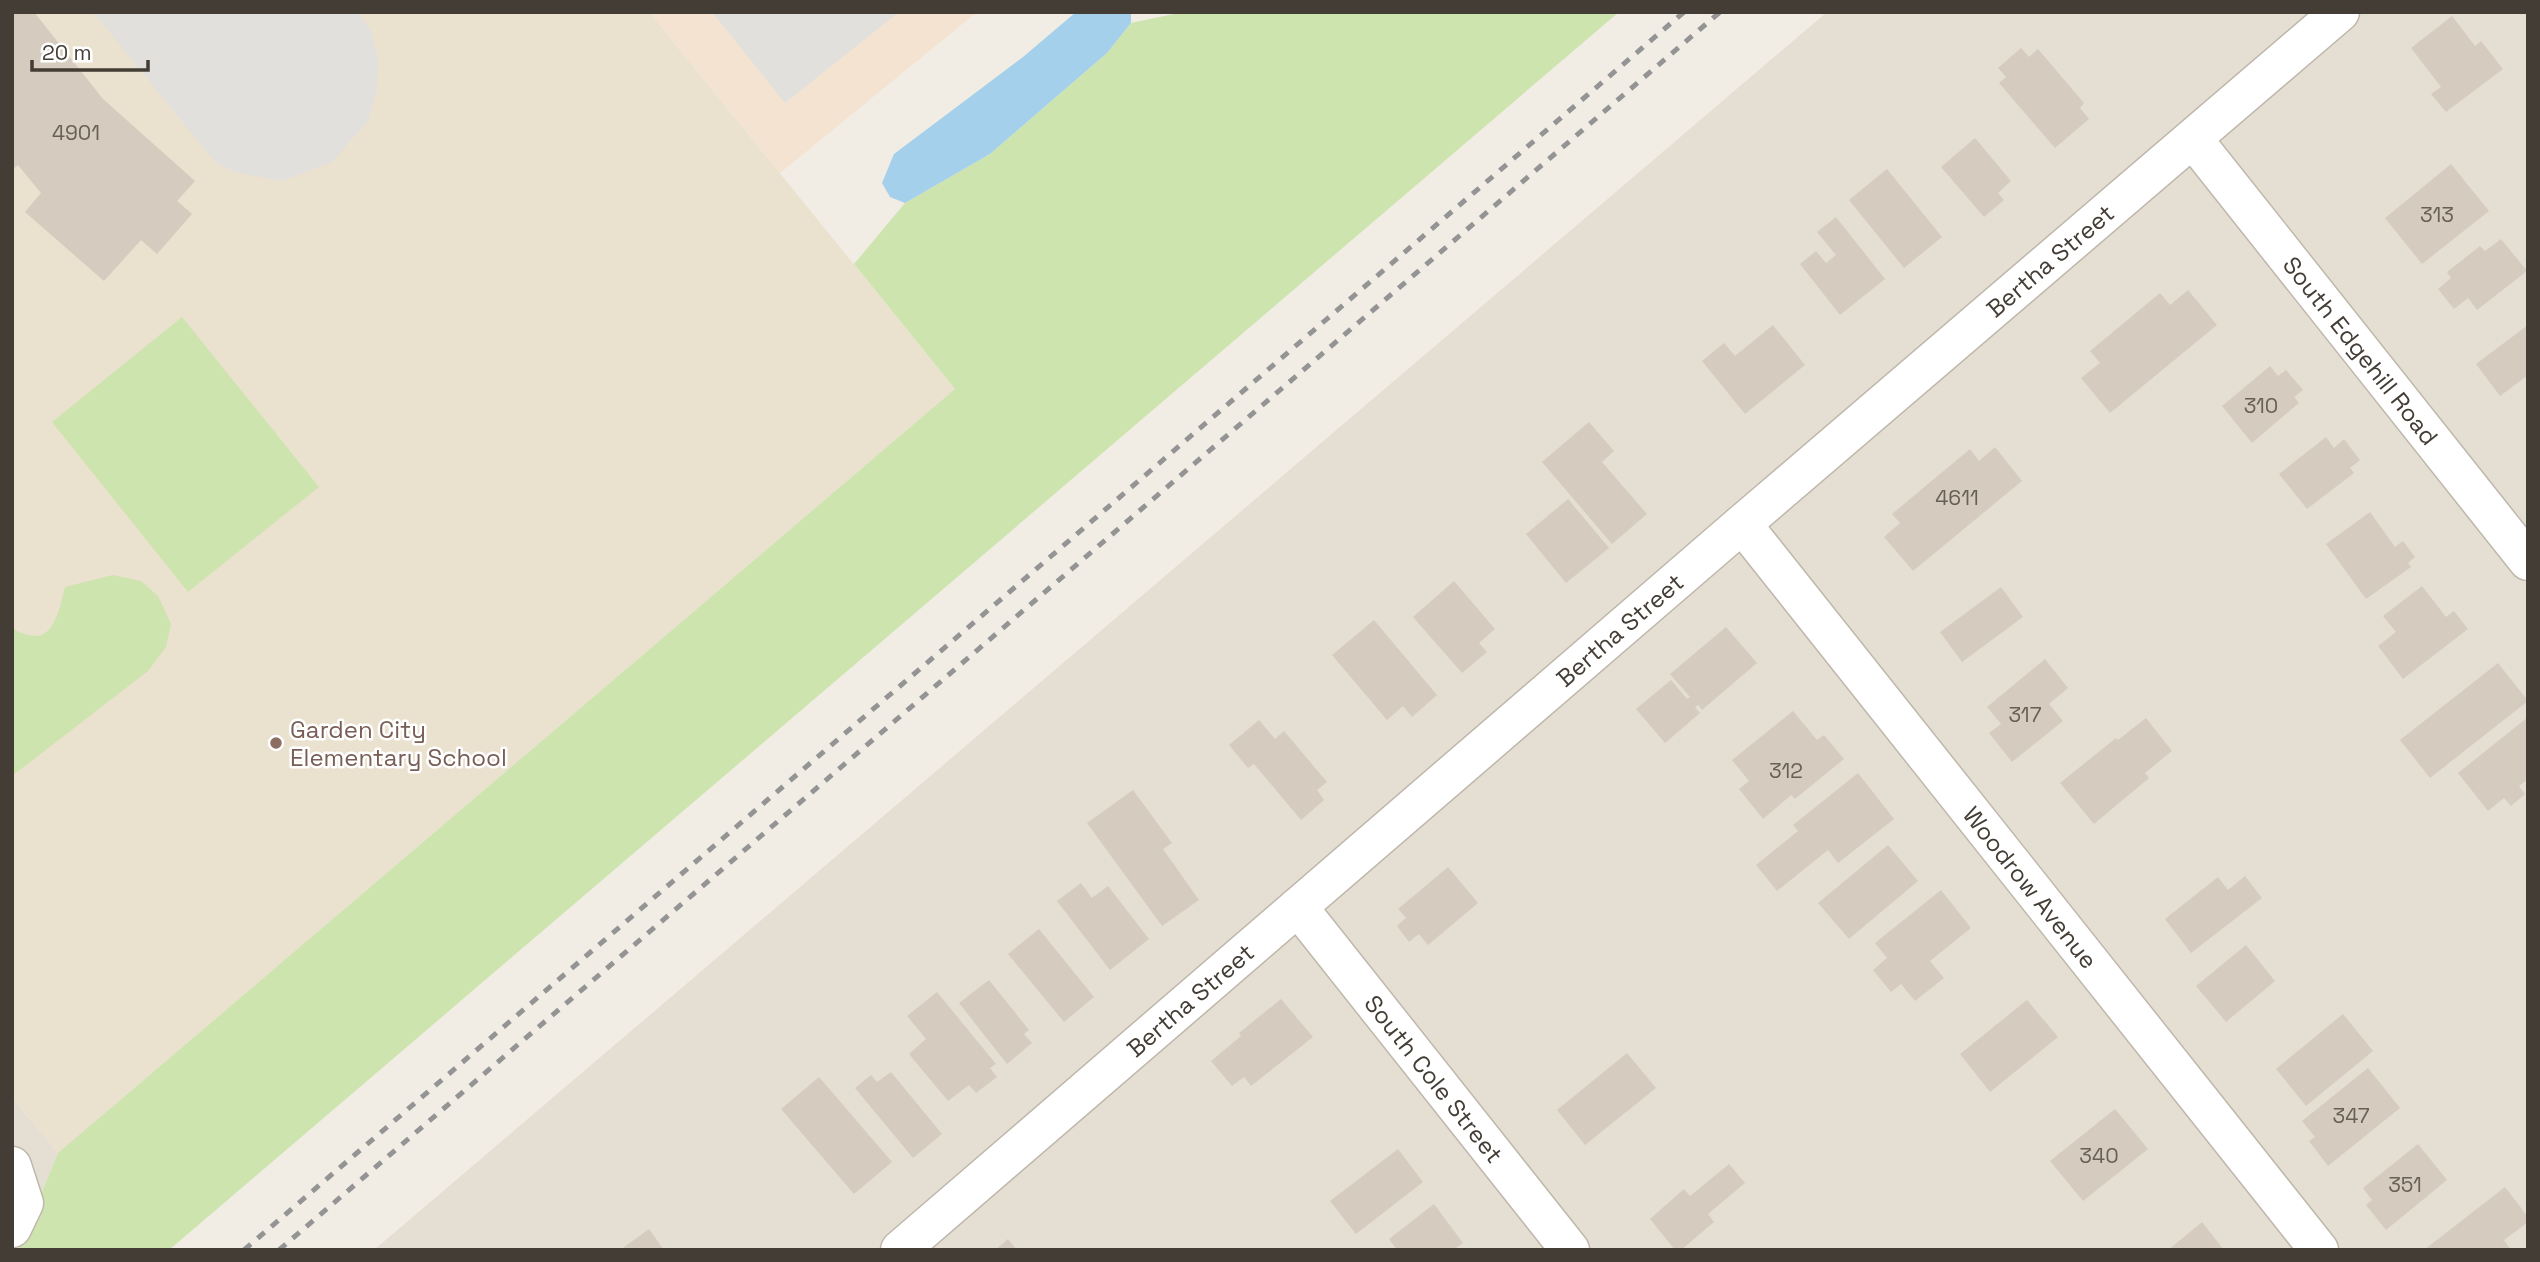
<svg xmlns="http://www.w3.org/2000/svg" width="2540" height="1262" font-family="'Space Grotesk',sans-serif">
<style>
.residential{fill:#e5dfd3}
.commercial{fill:#f3e3d0}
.education{fill:#eae1cf}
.green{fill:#cee4af}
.parking{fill:#e2e0dd}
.water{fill:#a4d0eb}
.building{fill:#d5cbbe}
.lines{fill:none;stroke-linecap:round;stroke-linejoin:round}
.minor-casing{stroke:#bfb7ab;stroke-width:41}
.minor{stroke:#fff;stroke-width:38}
.rail{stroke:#949494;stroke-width:5;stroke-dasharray:9 9;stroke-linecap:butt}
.education-dot{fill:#8d6e63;stroke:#fff;stroke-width:2.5}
.labels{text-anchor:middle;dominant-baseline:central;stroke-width:5;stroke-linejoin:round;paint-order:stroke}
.number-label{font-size:21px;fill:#686057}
.street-label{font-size:24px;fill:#433d35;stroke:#fff}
.education-label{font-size:24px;fill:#785e54;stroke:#fff;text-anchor:start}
</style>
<rect width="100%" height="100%" fill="#f1ede5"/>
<path class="residential" d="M1827,12H2528V1250H374Z
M12,1097L58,1153L18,1250H12Z"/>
<path class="commercial" d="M649,12H977L780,173Z"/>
<path class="education" d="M12,12H649L955,389L58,1153L12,1097Z"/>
<path class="green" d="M1183,12H1619L169,1250H18L58,1153L955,389L854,264L905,203L990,154L1107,53L1131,23Z
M182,317L319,487L188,592L52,422Z
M113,575L141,581L158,596L171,624L166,647L148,671L12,776V627C17,632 21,633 28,635C55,643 60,605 65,587Z"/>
<path class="parking" d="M93,12H358L371,31L378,59L377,88L368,121L332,162L282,181L235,172L215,162Z
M712,12H899L785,103Z"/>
<path class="water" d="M1076,12H1131V23L1107,53L990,154L905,203L890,197L882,183L894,154L1023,57Z"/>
<path class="building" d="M12,12H34L103,99L195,181L177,201L192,214L157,254L141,240L104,281L25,212L41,193L18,165L12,170Z
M2452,16L2475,46L2481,41L2503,69L2446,112L2431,94L2441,87L2411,48Z
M2021,48L2029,57L2038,49L2084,103L2080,108L2089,119L2055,148L1999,83L2006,77L1998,68Z
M1975,138L2011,181L1998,193L2004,200L1984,217L1941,167Z
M2451,164L2489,211L2422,264L2385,218Z
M1887,169L1942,237L1904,268L1849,200Z
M1836,217L1885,279L1840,315L1800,264L1816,251L1826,263L1836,255L1817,232Z
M2501,239L2527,271L2477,310L2468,298L2454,309L2438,289L2451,278L2447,272L2480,246L2485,251Z
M2188,290L2217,325L2110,413L2081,378L2100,363L2090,351L2160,293L2170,305Z
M1773,325L1805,365L1745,414L1702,361L1724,343L1735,356Z
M2528,325V375L2500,396L2476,364Z
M2270,366L2278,376L2286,370L2303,390L2294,397L2299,403L2252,443L2222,406Z
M1589,422L1614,451L1602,462L1647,514L1612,544L1542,462Z
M2326,437L2334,448L2344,439L2360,460L2350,468L2354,473L2307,509L2279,474Z
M1995,447L2022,481L1913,571L1884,537L1900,523L1892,514L1970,449L1979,461Z
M1568,499L1609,548L1566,583L1526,534Z
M2370,512L2395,547L2403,541L2415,557L2408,563L2411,567L2366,599L2326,544Z
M1454,581L1495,629L1479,643L1487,652L1462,673L1413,617Z
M2422,586L2446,617L2454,611L2468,629L2403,679L2378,646L2396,632L2383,616Z
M2001,587L2023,617L1962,662L1940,632Z
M1374,620L1437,695L1412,717L1403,706L1387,720L1332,655Z
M1726,627L1757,663L1702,710L1698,705L1695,707L1700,713L1665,743L1636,709L1671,680L1687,699L1690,697L1670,674Z
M2045,659L2068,688L2049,704L2063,721L2012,762L1989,733L2001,724L1987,707Z
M2498,663L2528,701L2430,778L2400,740Z
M1793,711L1817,740L1824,735L1844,759L1795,799L1791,795L1763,819L1739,789L1749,781L1732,760Z
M2528,717V779L2519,786L2525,794L2511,806L2504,798L2488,811L2458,773Z
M2146,718L2172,751L2145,773L2149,778L2094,824L2060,783L2116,738L2118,740Z
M1259,720L1275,739L1284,731L1327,782L1317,790L1324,800L1301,820L1254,764L1248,768L1229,745Z
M1858,773L1894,819L1838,863L1828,850L1777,891L1756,865L1798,831L1793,825Z
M1133,790L1172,843L1163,849L1199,900L1162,926L1087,823Z
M1888,845L1918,881L1849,939L1818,903Z
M1448,867L1478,903L1428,945L1419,934L1409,942L1397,926L1406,918L1398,909Z
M2245,876L2262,898L2191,953L2165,919L2218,877L2228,890Z
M1081,883L1092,898L1108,886L1149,939L1110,970L1057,901Z
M1941,890L1971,928L1930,961L1944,978L1915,1001L1901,984L1891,992L1873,970L1887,958L1875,943Z
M1039,929L1094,997L1064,1022L1008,954Z
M2246,945L2275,981L2226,1022L2196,986Z
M989,980L1029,1030L1024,1034L1032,1043L1007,1064L959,1003Z
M937,992L996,1064L990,1068L997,1077L976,1093L969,1085L948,1101L909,1054L926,1039L907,1016Z
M1281,999L1313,1037L1251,1086L1244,1077L1232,1086L1211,1061L1241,1036L1239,1033Z
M2027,1000L2058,1037L1990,1092L1960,1054Z
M2343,1014L2373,1051L2306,1106L2276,1069Z
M1627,1053L1656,1088L1585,1145L1557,1110Z
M2368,1068L2400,1108L2328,1166L2309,1141L2315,1137L2302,1121Z
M891,1072L942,1134L913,1158L855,1088L871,1075L877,1082Z
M819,1077L892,1162L854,1194L781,1109Z
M2115,1109L2148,1149L2083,1201L2050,1161Z
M2418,1144L2447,1180L2386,1230L2366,1205L2372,1200L2363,1188Z
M1398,1149L1423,1182L1356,1234L1330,1201Z
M1729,1164L1745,1183L1708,1214L1714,1222L1681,1250H1675L1650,1219L1684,1189L1690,1196Z
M2505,1187L2528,1217V1222L2504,1240L2511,1250H2424Z
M1434,1204L1463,1243L1453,1250H1397L1389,1239Z
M2202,1222L2224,1250H2168Z
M649,1229L664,1250H620Z
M1008,1239L1017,1250H995Z"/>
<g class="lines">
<defs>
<g id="minor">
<path id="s1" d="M2193,139L2528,561"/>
<path id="s2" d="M1742,524L2319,1250"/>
<path id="s3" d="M1298,907L1570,1250"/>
<path d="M12,1166L24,1203L12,1228"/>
<path id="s4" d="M900,1250L1742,524L2340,12"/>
</g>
</defs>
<use href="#minor" class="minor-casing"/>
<use href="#minor" class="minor"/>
<path class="rail" d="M244,1250L1684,12
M279,1250L1720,12"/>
</g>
<circle class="education-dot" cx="276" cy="743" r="7"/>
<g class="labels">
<g class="number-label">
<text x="76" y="132">4901</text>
<text x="2437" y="214">313</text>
<text x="2261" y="405">310</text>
<text x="1957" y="497">4611</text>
<text x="2025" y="714">317</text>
<text x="1786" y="770">312</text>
<text x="2351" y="1115">347</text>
<text x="2099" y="1155">340</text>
<text x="2405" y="1184">351</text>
</g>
<g class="street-label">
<text stroke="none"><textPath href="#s4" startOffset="1517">Bertha Street</textPath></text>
<text stroke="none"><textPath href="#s1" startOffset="270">South Edgehill Road</textPath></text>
<text stroke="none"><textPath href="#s4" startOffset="950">Bertha Street</textPath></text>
<text stroke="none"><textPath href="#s2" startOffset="464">Woodrow Avenue</textPath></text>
<text stroke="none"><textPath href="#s4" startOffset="383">Bertha Street</textPath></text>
<text stroke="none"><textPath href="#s3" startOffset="219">South Cole Street</textPath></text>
</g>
<g class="education-label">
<text x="290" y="729">Garden City<tspan x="290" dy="28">Elementary School</tspan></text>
</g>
</g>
<rect width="2540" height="1262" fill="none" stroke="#433d35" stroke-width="28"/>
<path d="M32 60v10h116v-10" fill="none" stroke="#433d35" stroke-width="3.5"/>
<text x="42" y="60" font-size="21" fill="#433d35" stroke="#ffffff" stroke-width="5" paint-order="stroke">20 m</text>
</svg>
